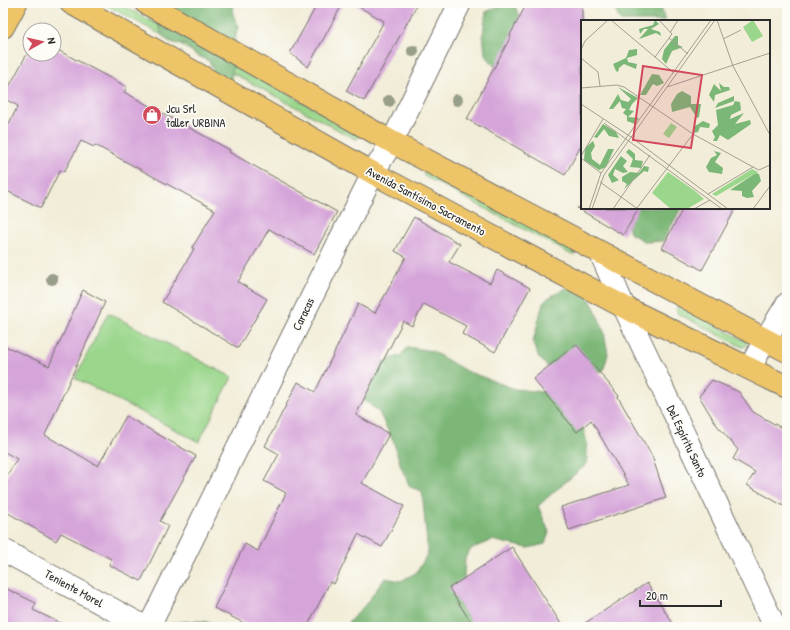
<svg xmlns="http://www.w3.org/2000/svg" width="790" height="630" font-family="'Patrick Hand',sans-serif">
<style>
.green{fill:#9ad68b;stroke:#62805b}
.forest{fill:#7bb777;stroke:#537151}
.building{fill:#d5a4d9}
.lines{fill:none;stroke-linecap:round;stroke-linejoin:round}
.street-casing{stroke:#716f68;stroke-width:24}
.primary-casing{stroke:#716f68;stroke-width:24}
.street{stroke:#fff;stroke-width:22}
.primary{stroke:#eec469;stroke-width:22}
.tree{fill:#979e89}
.labels{text-anchor:middle;dominant-baseline:central;stroke-width:3.5;stroke-linejoin:round;paint-order:stroke}
.poi-label{font-size:12px;fill:#2b2b2b;stroke:#fdfcf7;text-anchor:start}
.street-label{font-size:12px;fill:#2b2b2b;stroke:#fdfcf7}
.inset-road{fill:none;stroke:#a29f93;stroke-width:1}
.view{fill:#d1495b;fill-opacity:0.15;stroke:#d1495b;stroke-width:2}
.inset-edge{fill:none;stroke:#2b2b2b;stroke-width:2}
</style>
<rect width="100%" height="100%" fill="#fdfcf7"/>
<filter id="ink" filterUnits="userSpaceOnUse"><feTurbulence type="fractalNoise" baseFrequency=".025" numOctaves="2"/><feDisplacementMap in="SourceGraphic" scale="8" xChannelSelector="R" yChannelSelector="G"/><feConvolveMatrix kernelMatrix="1 2 1 2 8 2 1 2 1" color-interpolation-filters="sRGB"/></filter>
<filter id="wash" filterUnits="userSpaceOnUse"><feTurbulence type="fractalNoise" baseFrequency=".012" numOctaves="4" result="noise"/><feDisplacementMap in="SourceGraphic" scale="16" xChannelSelector="R" yChannelSelector="G"/><feGaussianBlur stdDeviation="0.9" result="paint"/><feColorMatrix in="noise" values="0 0 0 0 0 0 0 0 0 0 0 0 0 0 0 0 0 1.4 0 .05"/><feComposite in="paint" operator="in"/></filter>
<g filter="url(#wash)">
<rect width="100%" height="100%" fill="#f2edd8"/>
<path class="green" d="M102,3H118L359,132L360,136L357,139H355Z
M425,170L577,250V253L574,255H572L424,176L423,174Z
M678,306L748,342L744,347H742L677,313L676,309Z
M108,313L232,377L199,442L75,378Z"/>
<path class="forest" d="M172,3H233V14L238,26L233,50V68L231,79L227,84L214,78L212,67L209,61L194,54L187,45C170,44 157,39 160,20L170,8Z
M507,3H513L526,27L496,68L485,54L483,34L486,12Z
M611,3H660L665,21H621Z
M620,208H681L663,241L646,242L631,234Z
M570,286L586,293L595,309L604,332L608,354L603,371C586,373 565,368 547,366L539,358L533,342L543,303L548,298Z
M408,347L432,351L466,371L515,389L552,393L581,418L587,443V464L556,490L538,506L549,532L545,544L528,548L492,540L471,549L465,558L464,578L468,612L482,627H344L365,605L385,578L401,581L417,572L428,553L422,491L410,487L401,467L394,443L379,412L363,399L376,365L401,355Z
M189,621H204L223,627H170L172,623Z"/>
<g id="blocks">
<path class="building" d="M318,3H343L308,67L290,53Z
M352,3H418L364,101L346,91L384,21Z
M527,3H582V144L565,175L467,119L511,36L510,35Z
M54,48L127,87L124,92L230,150L229,152L337,212L314,254L269,229L238,282L267,299L238,348L162,302L194,249L192,248L215,210L95,145L94,147L81,141L64,172L60,170L41,208L3,189V135L18,106L3,98L29,50L30,54H54Z
M577,208H639L623,235Z
M683,208H736L702,270L662,248Z
M414,217L460,244L449,262L490,283L497,270L530,288L495,352L462,334L466,326L424,304L412,326L403,321L356,415L389,434L362,483L404,506L382,547L358,534L334,584L330,582L307,627H252L214,608L245,544L258,551L286,493L264,481L279,454L265,446L298,382L315,392L358,304L375,313L406,257L395,251Z
M83,290L105,302L45,435L98,466L126,416L196,456L160,521L168,526L141,581L109,565L111,559L61,533L56,541L3,510V482L17,459L3,451V345L49,366Z
M576,344L619,396L618,397L652,456L666,498L569,530L561,507L629,485L591,420L577,432L533,379Z
M712,380L739,392L753,412L787,431V508L747,485L755,472L733,459L738,450L716,424L699,396Z
M512,547L563,627H474L449,588Z
M647,583L675,627H579Z
M3,587L36,603L33,610L69,627H3Z"/>
</g>
</g>
<g filter="url(#ink)">
<use href="#blocks" fill-opacity="0" stroke="#716f68" stroke-width="1"/>
<g class="lines">
<defs>
<path id="street" d="M601,254L624,307L775,627
M750,368L765,340L787,304
M3,550L145,627
M149,627L373,173L392,142L460,3"/>
<path id="primary" d="M71,3L373,173L624,307L787,387
M146,3L392,142L787,351
M3,27L16,3"/>
</defs>
<use href="#street" class="street-casing"/>
<use href="#primary" class="primary-casing"/>
<use href="#street" class="street"/>
<use href="#primary" class="primary"/>
</g>
<g class="tree">
<circle cx="413" cy="51" r="6"/>
<circle cx="457" cy="100" r="6"/>
<circle cx="389" cy="101" r="6"/>
<circle cx="52" cy="279" r="6"/>
</g>
</g>
<defs>
<symbol id="shop-disc" viewBox="-11 -11 22 22"><circle r="9.5" fill="#d1495b" stroke="#fdfcf7"/><path d="M-5-2.5h2.3a2.7 3.5 0 0 1 5.4 0H5L5.5 6h-11ZM-1.5-2.5h3a1.5 2.3 0 0 0-3 0Z" fill="#fff"/></symbol>
</defs>
<g fill-rule="evenodd">
<use href="#shop-disc" x="141" y="104" width="22" height="22"/>
</g>
<g class="labels">
<g class="poi-label">
<text x="166" y="108">Jcu Srl<tspan x="166" dy="14">taller URBINA</tspan></text>
</g>
<g class="street-label">
<text transform="translate(426 201) rotate(28)">Avenida Santísimo Sacramento</text>
<text transform="translate(303 314) rotate(-64)">Caracas</text>
<text transform="translate(687 441) rotate(65)">Del Espíritu Santo</text>
<text transform="translate(74 588) rotate(29)">Teniente Morel</text>
</g>
</g>
<g transform="translate(581 20)">
<rect width="189" height="189" fill="#f2edd8"/>
<path d="M172,0L182,16L171,22L162,7ZM90,103L96,107L88,118L82,114ZM171,149L177,152L135,176L131,174ZM87,152L114,171L123,179L106,189H90L71,173Z" fill="#9ad68b"/>
<path d="M74,0L78,4L70,9L79,12L80,16L75,13L58,19L67,9H63L59,14L58,9L72,5ZM94,16H97V25L102,27L91,31L85,44L81,39L83,30ZM56,29V35L46,38L47,42L56,44L55,49L43,44L38,48L37,52L35,51L32,44L45,38L48,30ZM71,54L78,55L83,63L76,66L72,64L65,75H59ZM138,63L143,67H148L149,70L134,75L133,82L128,75L133,64L140,71ZM37,67L57,78L51,84L48,90L53,91L47,97L58,98L54,104L46,101V96L42,93L45,89L41,88L39,81L32,89H28L37,74L40,80L47,82L50,79ZM101,71L110,76V84H120L118,97L116,98L109,87L91,92L90,84L96,74ZM153,76V81L134,88L137,83ZM154,81L159,82L160,90L150,95L149,99L163,93L154,104L169,100L170,104L147,120L139,115L136,121H132L134,117L131,111L137,105L135,90L152,85ZM122,101L129,104L128,108L119,107L117,112L113,113L114,106ZM22,104L35,112L38,118L28,116L23,109L16,118L13,117ZM12,121L14,126L10,133L11,139L19,145L27,129H33L25,147L18,150L3,140L4,128ZM48,129L54,134V140L62,141L60,148L49,147L52,139L45,132ZM133,131L140,133L134,142L142,148L141,154L128,152L125,147L130,138L136,135ZM40,136L46,141L42,146L47,152L42,153L34,149L32,155L38,160L31,163L27,155ZM63,146L68,147L67,152L63,151L43,169L46,164L41,161V157L49,152L58,153ZM175,153L178,154L180,161L171,171L173,177L166,178L161,176V171L149,170Z" fill="#7bb777"/>
<path class="inset-road" d="M30,0L93,53M136,0L152,46L189,115M89,13L97,0M88,18L107,34M142,19L160,10M0,30L4,21L27,0M74,37L91,14L78,0M0,38L17,52L19,66M86,67L189,33M0,68L36,65L43,67L112,114L172,147L178,150L189,145M0,84L50,117L147,189M23,103L141,189M0,136L22,99M0,138L20,153M19,162L57,189M127,174L172,147M56,188L112,114M8,189L20,153L130,0M11,189L23,155L134,0M32,189L69,135M113,189L129,180M172,189L189,166"/>
<path class="view" d="M62,46L121,55L110,128L52,120Z"/>
<rect width="189" height="189" class="inset-edge"/>
</g>
<rect width="790" height="630" fill="none" stroke="#fdfcf7" stroke-width="16"/>
<g transform="translate(42 42) rotate(82)"><circle r="19" fill="#fdfcf7" stroke="#a9a8a5"/>
<path d="M0-3L7 15L0 10L-7 15Z" fill="#d1495b"/>
<text y="-6" font-size="11" font-weight="bold" text-anchor="middle" fill="#2b2b2b">N</text>
</g>
<path d="M640 600v6h81v-6" fill="none" stroke="#2b2b2b" stroke-width="2"/>
<text x="646" y="600" font-size="12" fill="#2b2b2b" stroke="#fdfcf7" stroke-width="3" paint-order="stroke">20 m</text>
</svg>
